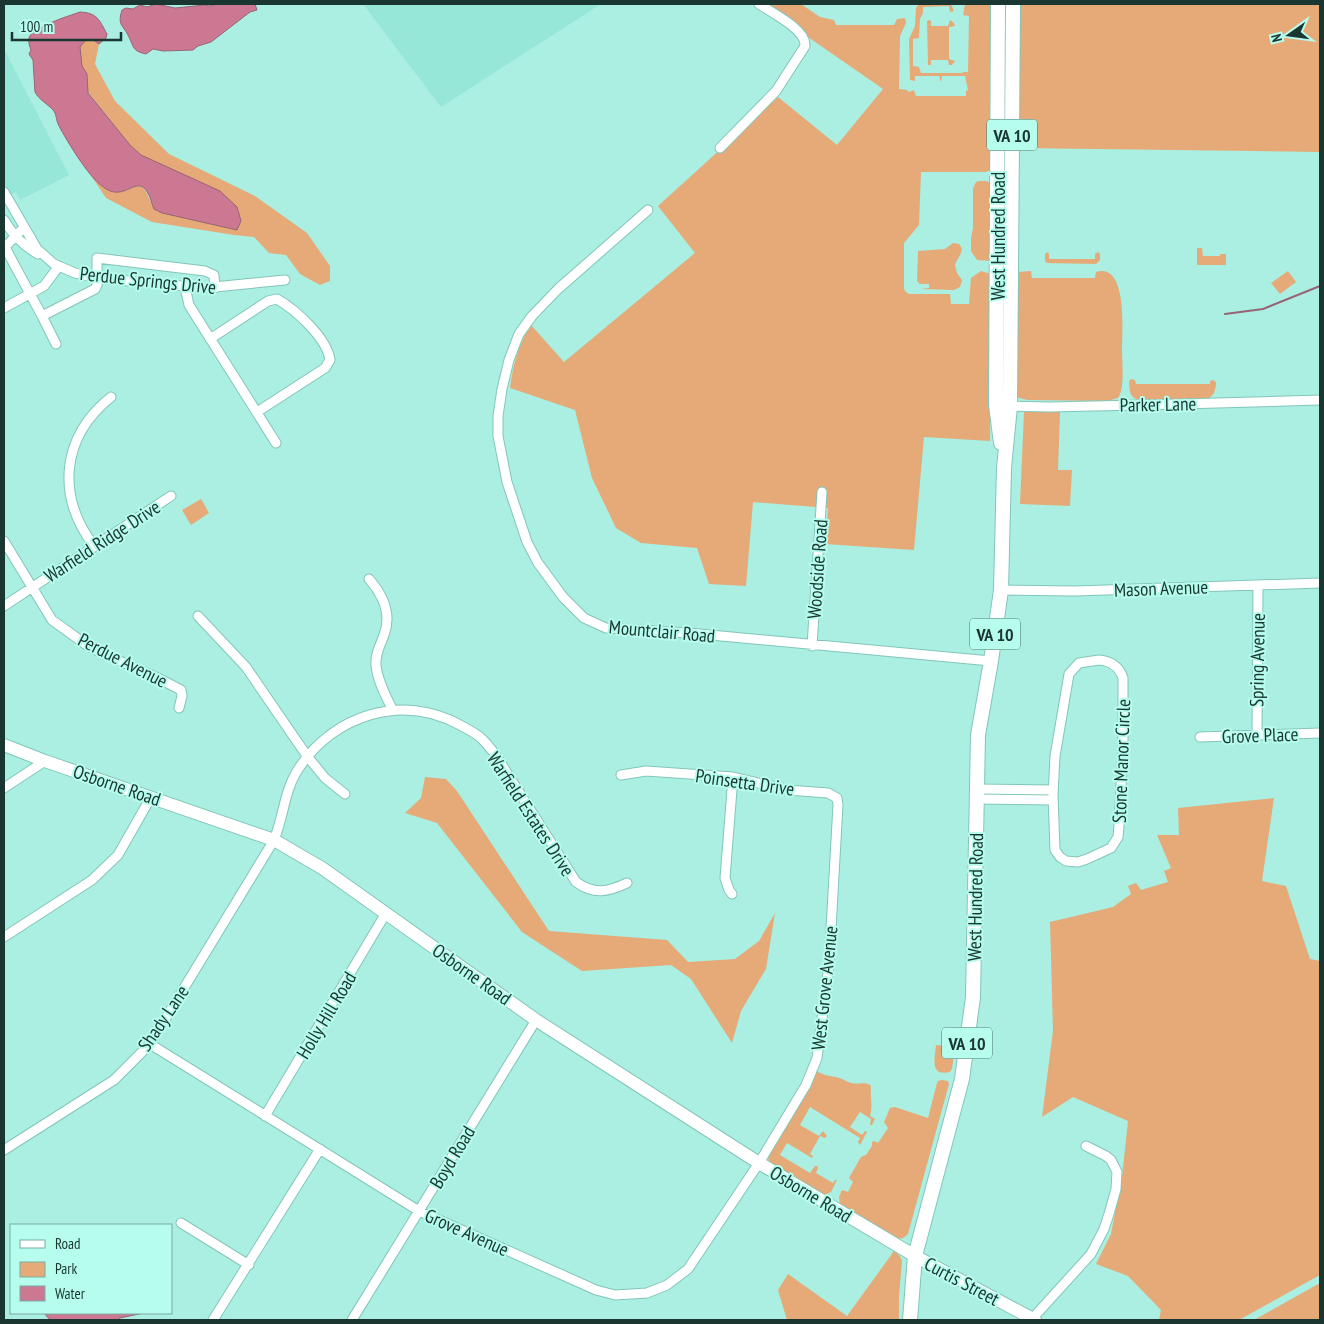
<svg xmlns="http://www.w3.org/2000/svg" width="1324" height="1324" font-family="'PT Sans Narrow',sans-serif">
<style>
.built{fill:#96e7d7}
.green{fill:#e5aa78}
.water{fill:#cd7893;stroke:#976476}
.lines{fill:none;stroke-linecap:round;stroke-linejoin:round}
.stream{stroke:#976476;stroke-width:2}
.street-casing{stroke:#82c6b9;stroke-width:11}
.secondary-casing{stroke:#82c6b9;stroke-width:14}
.primary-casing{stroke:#82c6b9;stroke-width:16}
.street{stroke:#fff;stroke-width:9}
.secondary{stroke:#fff;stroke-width:12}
.primary{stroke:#fff;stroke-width:14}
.labels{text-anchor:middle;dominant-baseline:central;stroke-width:4;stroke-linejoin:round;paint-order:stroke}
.shield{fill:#b7fdee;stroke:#48726a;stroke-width:1}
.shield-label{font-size:18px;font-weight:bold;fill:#193631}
.street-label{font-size:19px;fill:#193631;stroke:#b7fdee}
</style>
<rect width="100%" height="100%" fill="#aaefe1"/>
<path class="built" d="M363,4H601L441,107Z
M4,49L69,175L20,200L16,192L4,199Z"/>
<path class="green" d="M764,4H801L820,17L834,20L836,25H894L897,19L905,18L906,23L900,36L899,89L907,90L909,92L914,90L916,96H966V91L968,90L965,76H942L941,82L939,76H915V81L910,80L909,39L915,26L916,8L919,4H951L954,11L950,12L949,6L923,7V13L920,19L919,38L913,39V66L919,67L921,73H962L964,72H968L969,16L963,15L965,4H989L992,7V169L986,172H921L919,225L904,243V289L906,292L909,294H950L951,304H969L971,278L981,271L991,274L990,441L924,437L914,550L825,544L828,508L753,502L746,586L709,584L697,548L641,543L616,528L592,478L575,410L510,388C513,365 518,345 531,325L564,362L695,253L658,206L778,97L837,145L883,89L808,37L803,29Z
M1017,4H1320V152L1017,148Z
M929,20L931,21V26H948L950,20L954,23L955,26L949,27V59L955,61L952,65H949L948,60H931V65H928L927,21Z
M92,39L99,44L95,64L115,101L169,154L255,196L307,233L330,266V281L320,285L300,274L286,255L269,253L254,237L234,235L152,222L106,198L88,171L101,185L121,192C146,178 145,191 154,209L141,155L130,145L88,92L87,74L82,66L80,47L85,41Z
M979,181H987L992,185L991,261L977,260L971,251V238L973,228V188L976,182Z
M953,243L959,244C966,252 957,257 955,265L957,273L962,280L960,287L954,290L921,289L929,288V284H920L917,281L918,251L945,249Z
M1197,248H1202L1203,256H1220V254H1226V265H1197Z
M1047,252L1049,254V259H1095V254L1098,252L1100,254V260L1096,264L1047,263L1045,261V254Z
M1031,271L1032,278H1095L1096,272C1128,262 1122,332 1122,349C1122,361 1125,389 1118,398L1107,401L1028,400L1019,398L1015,393L1018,272Z
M1288,271L1296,282L1280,294L1271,283Z
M1131,379L1135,380L1136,384H1210V381L1213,380L1216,382C1216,390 1214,396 1207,399L1140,400C1129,398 1130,391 1129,381Z
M1024,412H1060L1058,470H1072L1070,506L1020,504Z
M201,499L209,513L191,525L182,510Z
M425,777L446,779L457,791L549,931L667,940L688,962L735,959L759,941L775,913L766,969L741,1011L732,1043L691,979L671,965L582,971L522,932L437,823L405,813L421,798Z
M1274,798L1262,881L1286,886L1310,959L1320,961V1275L1239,1320H1159L1161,1310L1128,1276L1096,1264L1111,1234L1122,1177L1128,1121L1073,1097L1042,1117L1053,1031L1050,922L1113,907L1131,894L1128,886L1136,883L1141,890L1168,882L1164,871L1171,868L1157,835H1179L1178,808Z
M936,1045L955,1047L952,1069L950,1072C929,1077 935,1058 936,1045Z
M816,1070C824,1077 830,1075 839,1078C843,1079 847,1082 851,1083C858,1085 865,1081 871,1086C870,1096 873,1106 870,1116L875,1119L872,1125H870L871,1119L860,1112L850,1127L862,1135L865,1131L867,1132L860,1145L858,1142L860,1138L810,1107L800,1125L819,1136L823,1131L827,1136L825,1138L820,1136L810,1154L813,1156L812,1158L787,1143L780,1155L810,1173L815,1166H817L818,1168L816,1173L833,1183L835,1180H837L831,1192L825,1195L769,1164L768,1155Z
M942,1080L948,1081L949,1084L908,1234L903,1238L897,1239L840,1204L839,1197L842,1190L848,1192L853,1182L849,1178L861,1157L866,1155L872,1146V1142L874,1141L878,1143L888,1128L884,1122L890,1108L895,1107L928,1118L937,1083L938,1081Z
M894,1251L900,1256L902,1261L899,1296V1320H787L778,1290L788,1274L847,1316Z
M1320,1283V1320H1254Z"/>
<path class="water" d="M156,4L175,8L205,5L209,6L218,4H255L257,10L250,12L211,42L198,46L193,50L163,51L153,49L146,54C132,51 134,47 128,35C123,25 117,25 122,10L126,8L133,9L140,5L147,7Z
M80,12C98,13 99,20 107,34L106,38L99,44L92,39L85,41L80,47L82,66L87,74L88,93L130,145L141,155L220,191L237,207L241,221L237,230L162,213L154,209C152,205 151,199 149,195C140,177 131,191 119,192C113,193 107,190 102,186C88,176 67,141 59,126C56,121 57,116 54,111C48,104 39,100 35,92L33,60L29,54L31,50C30,47 28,42 29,38C32,27 69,16 80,12Z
M44,1313H144L120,1318L118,1320H50Z"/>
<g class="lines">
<path class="stream" d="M1225,314L1263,309L1320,286"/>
<defs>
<path id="street" d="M720,148L776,91L805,46C807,30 771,12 759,4
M4,192L37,249L54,264L75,273L97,278L204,288L285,280
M648,210L558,289L532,316L519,334L509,360L502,389L498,416V436L507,482L527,542L538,563L563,597L584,618L606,628L689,633L991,661
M4,220C12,234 24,246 38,254
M24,227L6,246L7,251L42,316L95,289L97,285V258L205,271L214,275L215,288
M185,287L189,305L276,443
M4,308L44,286L59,266
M42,316L56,344
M210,339L268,301L277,299C296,310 327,338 330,360L325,368L257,412
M1007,406L1050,407L1181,404L1320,400
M4,541L52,620L88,646L106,655L158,678L181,690L182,696L179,708
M94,546C56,496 61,437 111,397
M369,579C383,595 392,614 384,635C380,646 375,654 376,665C377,680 386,696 392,709
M1001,590L1075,591L1320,583
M4,606L171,496
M198,616L246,667L307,756L325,778L345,794
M812,646L822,492
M1099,660C1111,661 1119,666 1123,678V746L1119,826L1118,837L1111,848L1087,859L1078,862L1066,861L1060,857L1055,850L1053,795L1055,756L1069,674L1079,663Z
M1257,736L1258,585
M1200,737L1320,733
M4,788L45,761
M977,789L1053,790
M976,799L1053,800
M732,894L729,890L725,878L733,777
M4,937L92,880L118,855L151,797
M150,1044L419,1211L596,1290L615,1295L647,1293L667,1285L688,1269L759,1163L806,1085L817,1058L829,964L838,805L837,798L828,793L787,790L733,777L646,771L621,775
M265,1116L386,913
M4,1150L114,1080L150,1044L274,840C284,816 284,790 299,768C334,715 402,693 460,725C467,729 476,733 482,739C487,744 491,749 495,754L576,882C594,895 608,892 627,883
M181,1223L249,1265
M1032,1319L1091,1254L1104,1229L1109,1214L1116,1189L1117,1172L1111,1160L1106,1156L1086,1146
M213,1320L320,1149
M352,1320L536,1020"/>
<path id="secondary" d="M4,745L45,761L274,840L322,868L536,1020L759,1163L915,1256L1035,1320"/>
<path id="primary" d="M998,4L996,405L1001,443
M910,1320L915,1256L962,1079L973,997L978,735L991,661L1001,590L1004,468L1010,406L1013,4"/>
</defs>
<use href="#street" class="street-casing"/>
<use href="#secondary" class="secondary-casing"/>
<use href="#primary" class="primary-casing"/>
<use href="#street" class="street"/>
<use href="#secondary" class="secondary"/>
<use href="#primary" class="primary"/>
</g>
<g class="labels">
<g class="shield">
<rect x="987" y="119.5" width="50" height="31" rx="4"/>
<rect x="970" y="618.5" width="50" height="31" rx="4"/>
<rect x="942" y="1027.5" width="50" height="31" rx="4"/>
</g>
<g class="shield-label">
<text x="1012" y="135">VA 10</text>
<text x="995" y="634">VA 10</text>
<text x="967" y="1043">VA 10</text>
</g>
<g class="street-label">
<text transform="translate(998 236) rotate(-90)">West Hundred Road</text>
<text transform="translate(148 280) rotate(6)">Perdue Springs Drive</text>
<text transform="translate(1158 404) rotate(-1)">Parker Lane</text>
<text transform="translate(102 541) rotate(-33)">Warfield Ridge Drive</text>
<text transform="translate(817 569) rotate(-86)">Woodside Road</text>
<text transform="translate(1161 588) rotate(-2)">Mason Avenue</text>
<text transform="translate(662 631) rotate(5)">Mountclair Road</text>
<text transform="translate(123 660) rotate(27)">Perdue Avenue</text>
<text transform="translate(1257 660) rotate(-89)">Spring Avenue</text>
<text transform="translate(1260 735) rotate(-2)">Grove Place</text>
<text transform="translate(1121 761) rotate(-88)">Stone Manor Circle</text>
<text transform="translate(745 782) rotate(8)">Poinsetta Drive</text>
<text transform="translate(117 785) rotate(19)">Osborne Road</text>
<text transform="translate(531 814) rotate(57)">Warfield Estates Drive</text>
<text transform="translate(975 897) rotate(-89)">West Hundred Road</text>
<text transform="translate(472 974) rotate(35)">Osborne Road</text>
<text transform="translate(824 988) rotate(-84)">West Grove Avenue</text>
<text transform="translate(326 1015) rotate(-59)">Holly Hill Road</text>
<text transform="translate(163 1018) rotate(-56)">Shady Lane</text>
<text transform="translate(452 1157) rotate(-59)">Boyd Road</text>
<text transform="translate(811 1194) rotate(31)">Osborne Road</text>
<text transform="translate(467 1232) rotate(24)">Grove Avenue</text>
<text transform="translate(962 1281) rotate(28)">Curtis Street</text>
</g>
</g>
<rect width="1324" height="1324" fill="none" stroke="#193631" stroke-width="10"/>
<rect x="10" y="1224" width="162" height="90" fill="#b7fdee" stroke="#78ada2"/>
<rect x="20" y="1240" width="25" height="8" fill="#ffffff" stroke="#78ada2"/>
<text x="55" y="1249" font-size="15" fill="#193631">Road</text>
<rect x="20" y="1262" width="25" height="15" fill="#e5aa78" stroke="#78ada2"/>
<text x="55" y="1274" font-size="15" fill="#193631">Park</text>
<rect x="20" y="1286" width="25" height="15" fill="#cd7893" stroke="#78ada2"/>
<text x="55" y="1299" font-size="15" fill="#193631">Water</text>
<g transform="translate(1289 35) rotate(256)" stroke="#b7fdee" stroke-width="4" paint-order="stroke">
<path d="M0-4L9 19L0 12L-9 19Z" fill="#193631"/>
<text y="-8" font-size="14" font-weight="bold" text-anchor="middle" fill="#193631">N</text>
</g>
<path d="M12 32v8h109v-8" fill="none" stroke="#193631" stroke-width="2.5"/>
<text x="20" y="32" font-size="15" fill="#193631" stroke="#b7fdee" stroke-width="4" paint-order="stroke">100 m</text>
</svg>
